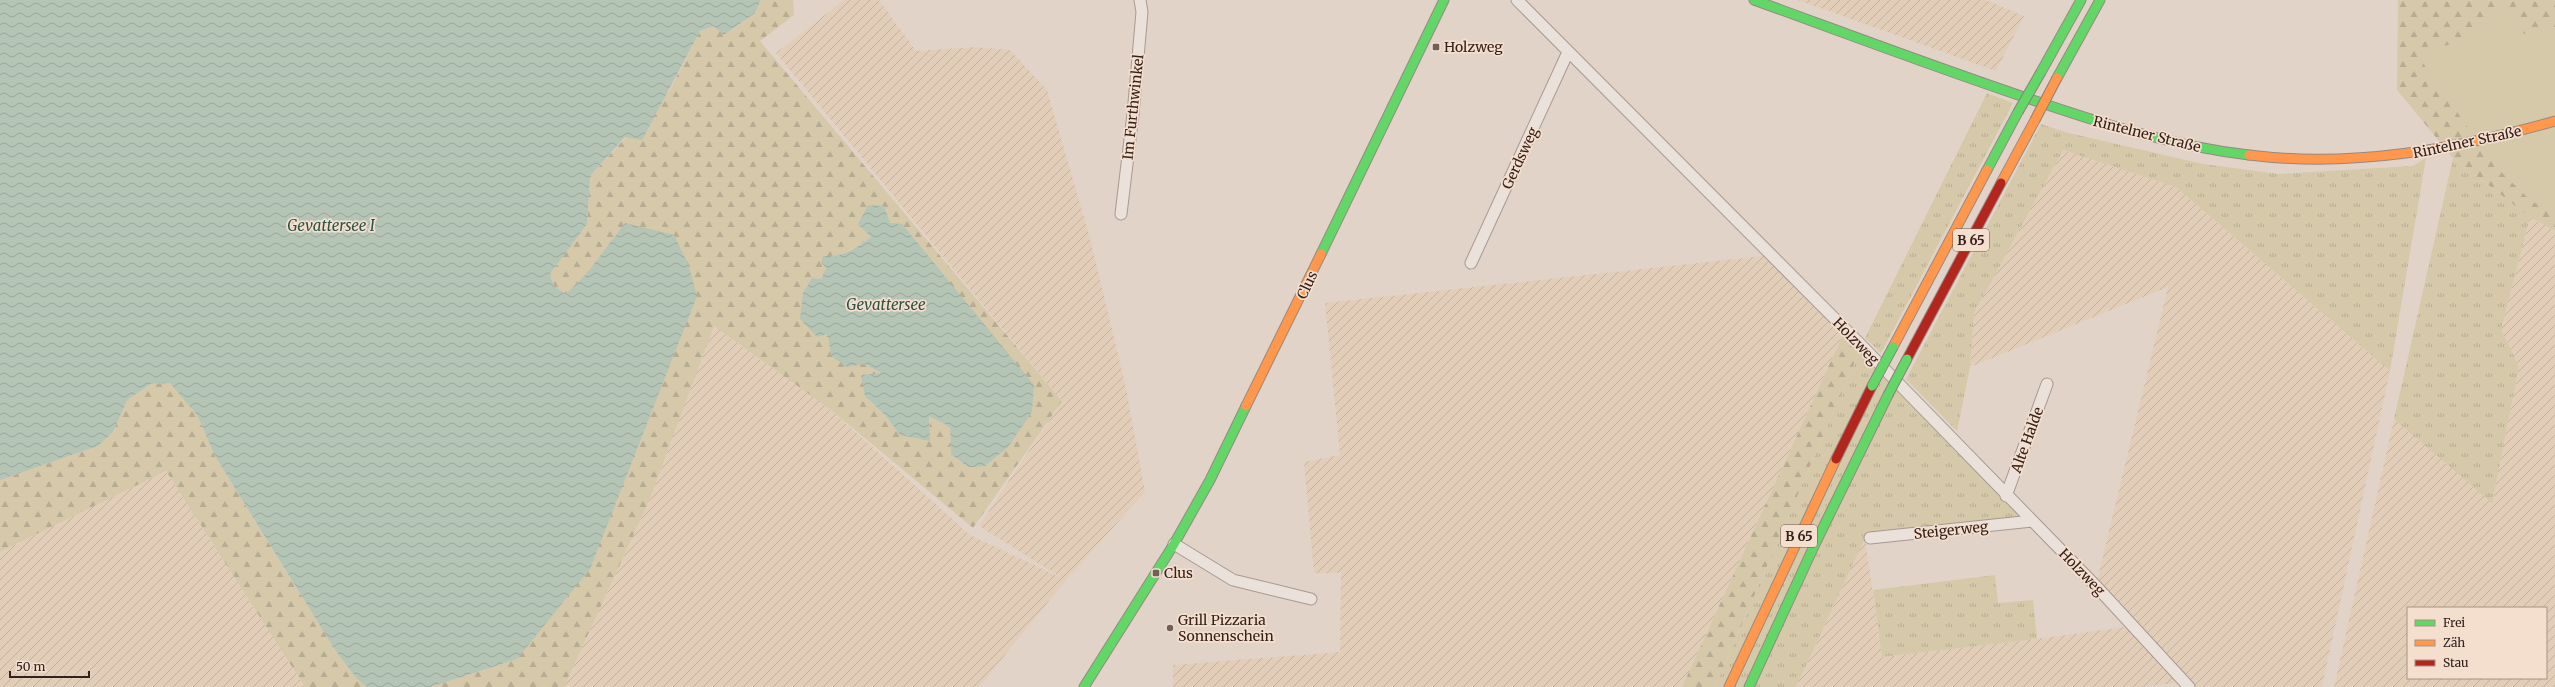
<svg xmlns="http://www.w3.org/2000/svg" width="2555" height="687" font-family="Merriweather,serif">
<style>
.farmland{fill:url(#farmland-furrows);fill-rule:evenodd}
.grass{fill:url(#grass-tufts)}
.forest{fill:url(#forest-firs);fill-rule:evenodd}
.park{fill:#d5c9aa}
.water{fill:url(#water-waves)}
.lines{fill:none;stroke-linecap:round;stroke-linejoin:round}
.street-casing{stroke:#a69992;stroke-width:13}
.fast-casing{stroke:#968982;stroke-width:11}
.slow-casing{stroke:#968982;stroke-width:11}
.jam-casing{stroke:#968982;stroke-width:11}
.street{stroke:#eae1db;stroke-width:11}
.fast{stroke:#63d668;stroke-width:9}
.slow{stroke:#ff974d;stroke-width:9}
.jam{stroke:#b3261e;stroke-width:9}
.fast-bridge-casing{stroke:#8c7f79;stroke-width:11;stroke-linecap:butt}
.slow-bridge-casing{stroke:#8c7f79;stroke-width:11;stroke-linecap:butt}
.fast-bridge{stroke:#63d668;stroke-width:9}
.slow-bridge{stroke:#ff974d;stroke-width:9}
.poi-dot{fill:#715f58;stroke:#f4decd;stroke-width:1.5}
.labels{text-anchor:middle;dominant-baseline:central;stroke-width:3.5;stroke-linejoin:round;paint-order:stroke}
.shield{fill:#f4decd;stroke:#6e5951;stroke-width:1}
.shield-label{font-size:13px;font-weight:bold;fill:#34201c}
.poi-label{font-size:14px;fill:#34201c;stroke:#f4decd;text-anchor:start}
.street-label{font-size:14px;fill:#34201c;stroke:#f4decd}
.water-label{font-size:15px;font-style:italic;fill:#2b5345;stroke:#f4decd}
</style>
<defs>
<pattern id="farmland-furrows" width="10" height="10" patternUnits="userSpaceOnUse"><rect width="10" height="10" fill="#e2ceb8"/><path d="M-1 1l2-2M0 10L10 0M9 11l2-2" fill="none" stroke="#c2b19e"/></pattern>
<pattern id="grass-tufts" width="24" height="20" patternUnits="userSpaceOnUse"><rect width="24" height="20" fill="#d5c9aa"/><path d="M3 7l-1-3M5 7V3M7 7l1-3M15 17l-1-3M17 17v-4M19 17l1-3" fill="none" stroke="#b7ac92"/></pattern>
<pattern id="forest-firs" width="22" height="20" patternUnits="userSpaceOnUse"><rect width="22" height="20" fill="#d5c9aa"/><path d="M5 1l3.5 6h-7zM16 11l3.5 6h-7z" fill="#b7ac92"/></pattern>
<pattern id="water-waves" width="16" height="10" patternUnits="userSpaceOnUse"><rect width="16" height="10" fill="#b4c4b5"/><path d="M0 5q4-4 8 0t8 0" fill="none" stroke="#9ba89b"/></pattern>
</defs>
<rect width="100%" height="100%" fill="#e2d3c8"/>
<path class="farmland" d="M844,0H879L916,51L975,47L1010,50L1047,90L1090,238L1126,388L1145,492L1066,580L979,687H564L649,501L714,326L831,410L970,535L1062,578L979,526L1062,401L776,53Z
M1798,0H1986L2024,16L1996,71Z
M2063,150L2176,187L2390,371L2322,687H2188L2183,682L2144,687H1796L1865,538L1882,657L2037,639L2132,626L2096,585L2168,287L1970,367L1974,313Z
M2530,217L2555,231V687H2334L2394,419L2492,502L2519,367L2501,329ZM2408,608H2546V678H2408Z
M1772,255L1846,328L1682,687H1173V665L1340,652L1341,573H1314L1304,462L1340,455L1325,303Z
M166,471L305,687H0V552Z"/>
<path class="grass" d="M1987,93L2013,103L1881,353L1865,338Z
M2041,124L2069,133L2203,164L2279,174L2413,166L2426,158L2390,371L2176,187L2063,150L1974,313L1970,367L1957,431L1906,379Z
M2453,158L2530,217L2501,329L2519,367L2492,503L2394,419Z
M1863,343L2032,520L1865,538L1796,687H1715Z
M1995,575L1998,603L2033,600L2037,639L1882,657L1873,590Z"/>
<path class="forest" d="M761,0H793L794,15L760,41L1062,401L973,528L831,410L714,326L649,501L564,687H431L517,659L588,272L566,294L554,286L550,274L587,224L590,176L669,91L700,31L713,26L725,35L755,13ZM868,205L890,223L968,467L951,454L950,427L929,416L930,425L900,435L885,415L865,396L882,374L864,364L828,333L812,278L821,279L826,268L823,256C843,257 855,248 871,237L859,224Z
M2398,0H2555V231L2530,217L2453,158L2397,90Z
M1846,328L1863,343L1715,687H1682Z
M170,382L197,415L215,456L335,650L357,679L367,687H305L166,471L0,552V480L98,446L113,432L126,400L151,384Z"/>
<path class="park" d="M2498,8C2521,13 2514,16 2524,34L2547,27L2555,29V216L2529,199L2494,165L2416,53C2435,45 2459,47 2477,32C2483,27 2488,17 2493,10Z"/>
<path class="water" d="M0,0H761L755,13L724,35L713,26L700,31L642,140L625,137L590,176L587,224L550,274L554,286L566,294L588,272L625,223L674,235L688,264L697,296L590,569L517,659L431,687H367L357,679L335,650L215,456L197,415L170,383L151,384L127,400L113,432L98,446L0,480Z
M868,205L884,206L890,223L902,224L1034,385L1032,412L1008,447L985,466L968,467L951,454L950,427L929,416L930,441L900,435L885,415L865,396L861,375L881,373L864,364L847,367L831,356L828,334L817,337L800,319L803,293L812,278L821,279L826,268L821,262L823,256C843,257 855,249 871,237L858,224Z"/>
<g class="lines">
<defs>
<path id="street" d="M1517,0L1861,345L2095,585L2189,687
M1121,214L1133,114L1142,12L1140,0
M1471,263L1568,52
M2006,496L2047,384
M1870,538L2032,521
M1174,544L1233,580L1311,599"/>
<path id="fast" d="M1754,0C1845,33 1935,67 2027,98C2100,123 2172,146 2249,155
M2041,72L2081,0
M2057,78L2100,0
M1987,170L2018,112
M1321,254L1444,0
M1084,687L1174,544L1210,480L1246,406
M1749,687L1815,544L1888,395"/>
<path id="slow" d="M2249,155C2353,168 2456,149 2555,121
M2001,183L2035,120
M1893,347L1987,170
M1246,406L1321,254
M1729,687L1836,459"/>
<path id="jam" d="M1907,359L2001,183
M1836,459L1872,386"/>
</defs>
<use href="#street" class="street-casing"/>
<use href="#fast" class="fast-casing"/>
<use href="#slow" class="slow-casing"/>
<use href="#jam" class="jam-casing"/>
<use href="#street" class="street"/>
<use href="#fast" class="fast"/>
<use href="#slow" class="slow"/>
<use href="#jam" class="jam"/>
<defs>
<path id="fast-bridge" d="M2018,112L2041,72
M1872,386L1893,347
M1888,395L1907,359"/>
<path id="slow-bridge" d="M2035,120L2057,78"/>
</defs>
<use href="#fast-bridge" class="fast-bridge-casing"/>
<use href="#slow-bridge" class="slow-bridge-casing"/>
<use href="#fast-bridge" class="fast-bridge"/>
<use href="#slow-bridge" class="slow-bridge"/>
</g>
<g class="poi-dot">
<rect x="1432" y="43" width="8" height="8" rx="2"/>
<rect x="1152" y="569" width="8" height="8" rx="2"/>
<circle cx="1170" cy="628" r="4"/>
</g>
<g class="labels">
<g class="shield">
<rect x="1953" y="229" width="36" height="22" rx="3"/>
<rect x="1781" y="525" width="36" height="22" rx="3"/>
</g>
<g class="shield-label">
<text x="1971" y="240">B 65</text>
<text x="1799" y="536">B 65</text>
</g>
<g class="poi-label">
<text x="1444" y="47">Holzweg</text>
<text x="1164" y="573">Clus</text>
<text x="1178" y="620">Grill Pizzaria<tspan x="1178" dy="16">Sonnenschein</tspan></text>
</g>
<g class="street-label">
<text transform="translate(1133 107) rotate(-84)">Im Furthwinkel</text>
<text transform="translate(2147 134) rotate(14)">Rintelner Straße</text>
<text transform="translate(2467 142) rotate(-12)">Rintelner Straße</text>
<text transform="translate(1520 158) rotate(-65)">Gerdsweg</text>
<text transform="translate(1307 285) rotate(-64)">Clus</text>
<text transform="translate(1856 341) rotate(46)">Holzweg</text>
<text transform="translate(2027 440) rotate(-70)">Alte Halde</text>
<text transform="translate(1951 530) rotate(-6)">Steigerweg</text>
<text transform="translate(2082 572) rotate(46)">Holzweg</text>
</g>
<g class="water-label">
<text x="331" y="225">Gevattersee I</text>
<text x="886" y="304">Gevattersee</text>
</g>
</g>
<rect x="2407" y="607" width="140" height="72" fill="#f4decd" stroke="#a79286"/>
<rect x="2415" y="620" width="20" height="6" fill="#63d668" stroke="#a79286"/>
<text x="2443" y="627" font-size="12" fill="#34201c">Frei</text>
<rect x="2415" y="640" width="20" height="6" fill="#ff974d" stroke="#a79286"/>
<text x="2443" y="647" font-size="12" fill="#34201c">Zäh</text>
<rect x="2415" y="660" width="20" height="6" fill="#b3261e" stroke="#a79286"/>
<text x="2443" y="667" font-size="12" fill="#34201c">Stau</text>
<path d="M10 671v6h79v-6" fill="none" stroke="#34201c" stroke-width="2"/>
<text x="16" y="671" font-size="12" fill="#34201c" stroke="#f4decd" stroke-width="3" paint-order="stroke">50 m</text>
</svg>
